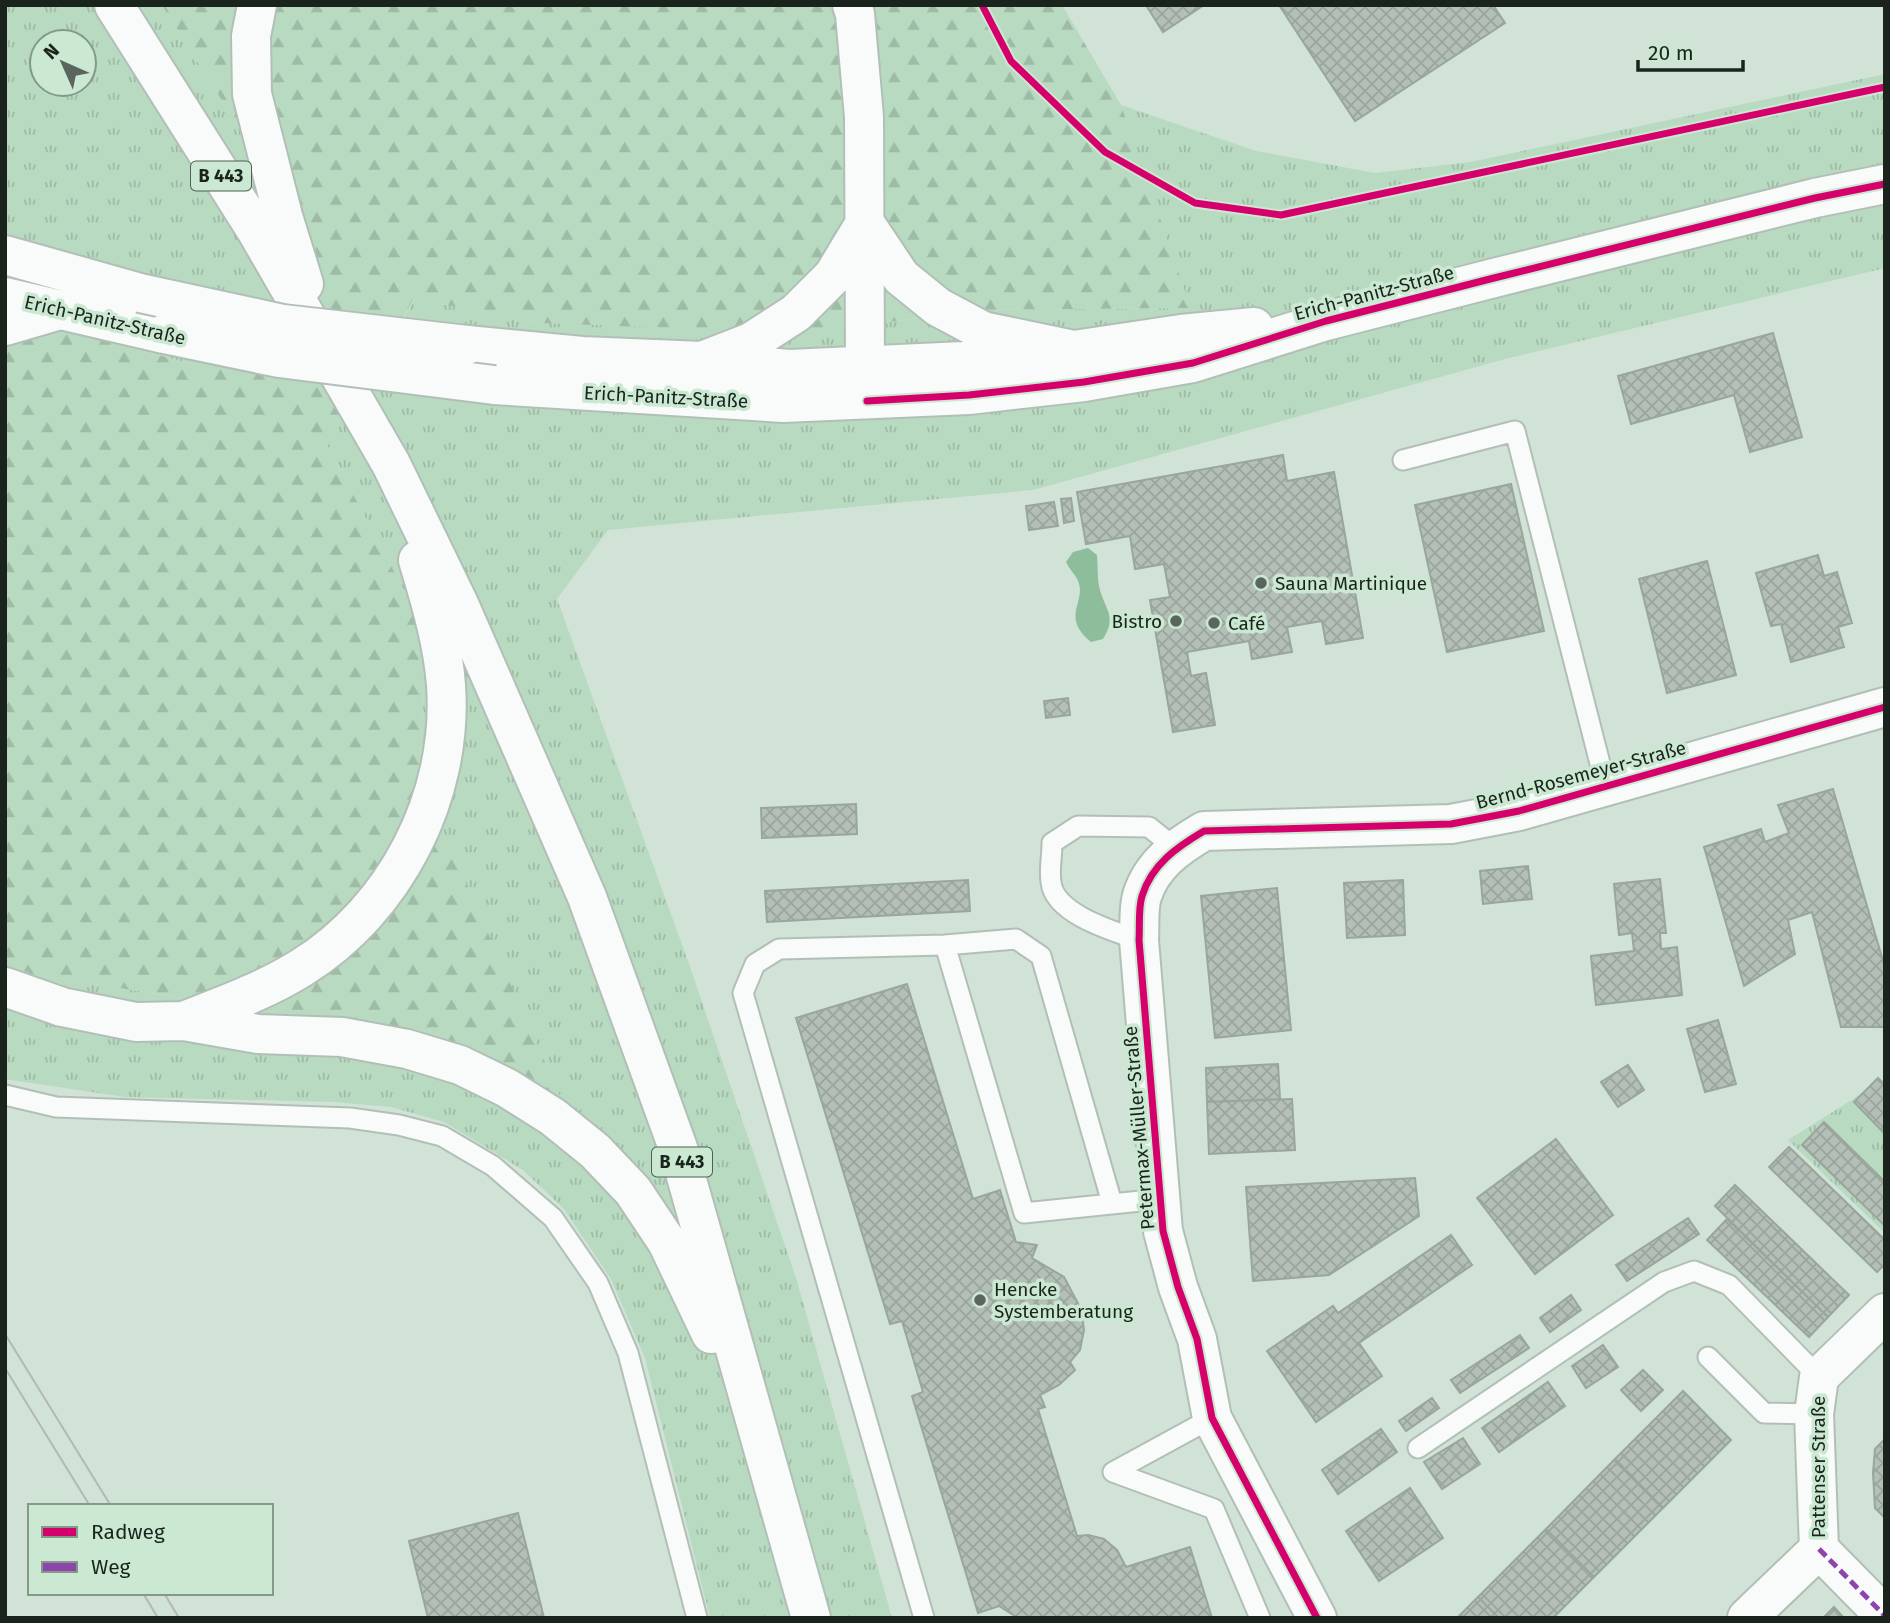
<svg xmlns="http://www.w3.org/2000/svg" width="1890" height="1623" font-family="'Fira Sans',sans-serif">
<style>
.grass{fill:url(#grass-tufts);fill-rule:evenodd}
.forest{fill:url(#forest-firs)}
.water{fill:#8dbd9a}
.building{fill:url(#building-cross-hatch);stroke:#98a69c;stroke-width:2}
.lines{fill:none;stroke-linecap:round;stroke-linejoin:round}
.lane-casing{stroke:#b2bfb6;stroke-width:23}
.street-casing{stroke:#b2bfb6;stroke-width:42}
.secondary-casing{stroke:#b2bfb6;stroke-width:42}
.primary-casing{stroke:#b2bfb6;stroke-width:42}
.lane{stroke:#f8fbf9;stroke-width:19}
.street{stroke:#f8fbf9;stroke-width:38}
.secondary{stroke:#f8fbf9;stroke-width:38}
.primary{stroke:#f8fbf9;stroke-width:38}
.tram{stroke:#b4b8b5;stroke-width:2}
.secondary-bridge-casing{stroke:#b2bfb6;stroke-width:42;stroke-linecap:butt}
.secondary-bridge{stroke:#f8fbf9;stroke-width:38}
.quiet{stroke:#8e44ad;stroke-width:5;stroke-dasharray:10 5;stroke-linecap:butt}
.cycleway-casing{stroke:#cbe8d2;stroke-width:11}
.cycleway{stroke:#d6006c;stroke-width:7}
.poi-dot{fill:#5a665d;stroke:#cbe8d2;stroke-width:2.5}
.labels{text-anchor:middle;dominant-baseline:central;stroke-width:7;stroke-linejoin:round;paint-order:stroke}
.shield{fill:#cbe8d2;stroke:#4f5f53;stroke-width:2}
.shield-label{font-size:18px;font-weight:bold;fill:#1a241c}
.street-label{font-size:19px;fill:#1a241c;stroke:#cbe8d2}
.poi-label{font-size:19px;fill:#1a241c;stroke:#cbe8d2;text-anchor:start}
</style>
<defs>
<pattern id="grass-tufts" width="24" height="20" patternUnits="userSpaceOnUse" patternTransform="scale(1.75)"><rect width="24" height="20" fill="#b8dac1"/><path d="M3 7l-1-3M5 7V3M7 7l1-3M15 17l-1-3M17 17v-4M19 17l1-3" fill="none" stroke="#9ebba5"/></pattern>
<pattern id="forest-firs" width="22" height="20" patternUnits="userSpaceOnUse" patternTransform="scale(1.75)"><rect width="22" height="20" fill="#b8dac1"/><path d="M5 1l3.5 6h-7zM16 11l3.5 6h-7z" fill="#9ebba5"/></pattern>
<pattern id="building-cross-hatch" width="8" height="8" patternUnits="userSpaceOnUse" patternTransform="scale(1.75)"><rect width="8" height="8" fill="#b4c0b7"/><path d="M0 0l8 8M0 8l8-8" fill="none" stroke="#9aa59d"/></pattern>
</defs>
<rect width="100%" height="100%" fill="#d1e2d6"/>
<path class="grass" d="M5,5H162L300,225L196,365L70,332L5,345ZM42,42H84V84H42Z
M1885,74V268L1505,359L1033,490L608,530L557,599L689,964L796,1278L892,1618H710L645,1358L611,1279L564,1209L523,1170L444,1122L391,1107L334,1102L125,1097L5,1079V957L30,974L413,1034L419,777L427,634L326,443L415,299L543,323L853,327L975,310L1190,308L1121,105L1256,151L1375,173L1471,162Z
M1885,1079V1233L1788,1140Z"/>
<path class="forest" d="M162,5H1062L1121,105L1191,308L975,310L853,327L748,331L543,323L414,299L326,443L427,634L419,777L564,1105L413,1034L30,974L5,957V345L70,332L196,365L300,225Z"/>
<path class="water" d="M1088,548L1097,555C1098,566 1097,580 1100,590C1106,611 1117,617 1103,639L1091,642C1060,616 1087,602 1078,581C1076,575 1069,569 1066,562L1073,552Z"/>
<path class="building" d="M1146,5H1204L1163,32Z
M1279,5H1493L1505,23L1355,121Z
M1773,333L1802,437L1750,452L1734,395L1631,424L1618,376Z
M1283,455L1287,481L1334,472L1363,638L1326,644L1322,621L1287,627L1292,652L1252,659L1249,641L1187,652L1191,676L1206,673L1215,725L1173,732L1150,600L1170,597L1164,564L1135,569L1130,536L1086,544L1077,492Z
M1511,484L1544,631L1447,652L1415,505Z
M1071,498L1074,521L1064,523L1061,499Z
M1054,502L1058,526L1029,530L1026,506Z
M1818,555L1824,576L1837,572L1852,623L1838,627L1844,647L1791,662L1781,624L1771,626L1756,573Z
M1707,561L1736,675L1667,693L1639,579Z
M1068,698L1070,715L1046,718L1044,701Z
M1833,789L1885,968V1027H1841L1812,912L1788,920L1795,954L1744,986L1704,847L1761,829L1765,842L1789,833L1778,805Z
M856,804L857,834L762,838L761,808Z
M1528,866L1532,899L1483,904L1480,871Z
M1660,879L1666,933H1660L1661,949L1677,947L1682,995L1596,1005L1591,956L1634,951L1632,933L1619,935L1614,884Z
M968,880L970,911L767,922L765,891Z
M1403,880L1405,935L1347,938L1344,883Z
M1277,888L1291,1030L1215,1038L1201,896Z
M907,984L973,1199L1000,1190L1016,1242L1037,1245L1032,1258L1064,1277L1081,1309L1084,1330L1080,1350L1070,1362L1075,1370L1059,1385L1040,1395L1045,1407L1038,1409L1077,1536L1088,1535L1104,1539L1117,1550L1126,1567L1190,1547L1212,1618H1018L999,1606L978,1613L912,1396L923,1392L902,1321L890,1324L796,1018Z
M1718,1020L1736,1084L1705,1092L1687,1029Z
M1278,1064L1280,1099L1207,1102L1206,1068Z
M1628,1065L1644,1090L1618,1107L1601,1082Z
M1878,1078L1885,1085V1134L1854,1102Z
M1292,1099L1295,1150L1209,1154L1207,1102Z
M1824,1122L1885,1182V1226L1802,1145Z
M1556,1139L1613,1215L1535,1274L1477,1198Z
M1789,1147L1885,1240V1264L1877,1272L1769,1167Z
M1415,1178L1419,1216L1329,1275L1253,1281L1246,1187Z
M1735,1185L1849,1295L1828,1317L1715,1206Z
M1688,1218L1699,1234L1627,1281L1616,1265Z
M1727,1219L1828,1317L1809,1337L1707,1240Z
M1451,1235L1472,1265L1359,1343L1382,1376L1316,1422L1267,1351L1333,1306L1338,1313Z
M1571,1295L1581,1310L1550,1332L1540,1318Z
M1520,1335L1529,1348L1460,1393L1451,1380Z
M1603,1345L1618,1367L1586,1388L1572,1366Z
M1643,1370L1663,1390L1641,1411L1621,1390Z
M1548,1382L1565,1406L1499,1452L1482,1428Z
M1683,1391L1731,1440L1663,1508L1615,1459Z
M1432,1398L1439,1408L1406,1431L1399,1421Z
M1381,1429L1397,1452L1338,1494L1322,1470Z
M1463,1438L1480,1464L1442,1489L1424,1462Z
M1885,1439V1518L1875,1508L1873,1473L1875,1449Z
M1615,1459L1663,1508L1594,1577L1546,1529Z
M1410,1488L1443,1538L1379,1581L1346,1531Z
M518,1513L544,1618H428L409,1541Z
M1546,1529L1594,1577L1553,1618H1499L1478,1597Z
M1478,1597L1499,1618H1457Z
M1834,1607L1844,1618H1823Z"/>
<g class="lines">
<defs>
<path id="lane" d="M1403,460L1515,431L1606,787
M1139,940C1113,931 1054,914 1051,882C1049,870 1052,856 1052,843L1078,826L1149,827L1175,848
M5,1095L56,1107L350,1118L399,1125L442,1136L493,1166L553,1218L598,1283L628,1353L697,1618
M1112,1203L1041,956L1016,939L945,945L1024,1213L1160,1199
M1708,1357L1764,1413L1814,1414
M1212,1418L1113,1472L1214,1509L1260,1618
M1418,1448L1664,1282L1694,1271L1729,1285L1819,1377
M924,1618L743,993L755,964L779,949L945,945"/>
<path id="street" d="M1819,1549L1885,1616
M1317,1618L1212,1418L1197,1339L1178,1287L1163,1231L1139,940C1140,926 1138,909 1142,896C1152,864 1177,847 1204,831L1451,824L1519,811L1885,707
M1747,1618L1819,1549L1814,1414L1819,1377L1885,1313"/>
<path id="secondary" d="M5,255L140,293
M5,297L164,334
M467,345L582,356L702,361L789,369L964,361L1074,350L1181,334L1254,327
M494,385L783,403L969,395L1084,382L1193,363L1326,321L1494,278L1815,198L1885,184"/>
<path id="primary" d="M114,5L256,230L391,464L459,604L587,897L678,1148L811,1618
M257,5L251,36L252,94L283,216L304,284
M852,5L855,14L864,117L865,366
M865,223L901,277L938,307L983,331L1074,350
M5,326L60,310
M702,361L751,342L796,313L833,276L865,223
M5,987L62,1007L136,1022L184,1021L258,1034L342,1037L407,1049L460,1065L507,1088L553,1117L595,1151L633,1191L667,1242L711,1334
M184,1021C224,1005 264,991 301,968C395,910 454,796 446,685C443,643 430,600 418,560"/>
</defs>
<use href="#lane" class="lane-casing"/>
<use href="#street" class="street-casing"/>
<use href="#secondary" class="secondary-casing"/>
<use href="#primary" class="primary-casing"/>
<use href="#lane" class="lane"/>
<use href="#street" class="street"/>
<use href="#secondary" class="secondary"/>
<use href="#primary" class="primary"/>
<path class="tram" d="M5,1334L111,1506
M5,1368L90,1506
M143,1593L158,1618
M164,1593L179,1618"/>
<defs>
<path id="secondary-bridge" d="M140,293L283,324L467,345
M164,334L279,358L494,385"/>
</defs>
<use href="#secondary-bridge" class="secondary-bridge-casing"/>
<use href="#secondary-bridge" class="secondary-bridge"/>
<path class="quiet" d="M1819,1549L1885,1616"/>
<defs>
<path id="cycleway" d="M982,5L1011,61L1105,152L1195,203L1281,215L1885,87
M867,401L969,395L1084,382L1193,363L1326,321L1494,278L1815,198L1885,184
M1317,1618L1212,1418L1197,1339L1178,1287L1163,1231L1139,940C1140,926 1138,909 1142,896C1152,864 1177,847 1204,831L1451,824L1519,811L1885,707"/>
</defs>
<use href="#cycleway" class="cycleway-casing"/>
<use href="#cycleway" class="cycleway"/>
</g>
<g class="poi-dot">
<circle cx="1261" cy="583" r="7"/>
<circle cx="1176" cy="621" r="7"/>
<circle cx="1214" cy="623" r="7"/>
<circle cx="980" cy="1300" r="7"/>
</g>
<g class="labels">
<g class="shield">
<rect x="191" y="161.5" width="60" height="29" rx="5"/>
<rect x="652" y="1147.5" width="60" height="29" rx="5"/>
</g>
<g class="shield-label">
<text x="221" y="176">B 443</text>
<text x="682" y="1162">B 443</text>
</g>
<g class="street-label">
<text transform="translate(1374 293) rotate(-15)">Erich-Panitz-Straße</text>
<text transform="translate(105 320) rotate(13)">Erich-Panitz-Straße</text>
<text transform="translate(666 397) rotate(3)">Erich-Panitz-Straße</text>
<text transform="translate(1581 775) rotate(-15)">Bernd-Rosemeyer-Straße</text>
<text transform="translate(1139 1128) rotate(-95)">Petermax-Müller-Straße</text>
<text transform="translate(1818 1467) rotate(-90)">Pattenser Straße</text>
</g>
<g class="poi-label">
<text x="1275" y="583">Sauna Martinique</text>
<text x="1162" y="621" text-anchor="end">Bistro</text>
<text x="1228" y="623">Café</text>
<text x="994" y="1289">Hencke<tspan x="994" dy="22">Systemberatung</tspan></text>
</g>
</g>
<rect width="1890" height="1623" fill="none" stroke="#1a241c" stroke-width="14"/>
<rect x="28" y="1504" width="245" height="91" fill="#cbe8d2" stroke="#849a89" stroke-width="2"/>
<rect x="42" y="1527" width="35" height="10" fill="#d6006c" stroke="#849a89" stroke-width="2"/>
<text x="91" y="1539" font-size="21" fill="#1a241c">Radweg</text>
<rect x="42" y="1562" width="35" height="10" fill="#8e44ad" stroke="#849a89" stroke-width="2"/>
<text x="91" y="1574" font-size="21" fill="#1a241c">Weg</text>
<g transform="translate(63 63) rotate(315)"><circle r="33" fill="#cbe8d2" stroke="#849a89" stroke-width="2"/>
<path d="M0-5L12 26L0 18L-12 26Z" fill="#5a665d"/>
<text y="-10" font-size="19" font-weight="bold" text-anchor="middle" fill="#1a241c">N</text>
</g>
<path d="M1638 60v10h105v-10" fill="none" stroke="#1a241c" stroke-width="3.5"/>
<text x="1648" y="60" font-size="21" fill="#1a241c" stroke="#cbe8d2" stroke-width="5" paint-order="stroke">20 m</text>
</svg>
